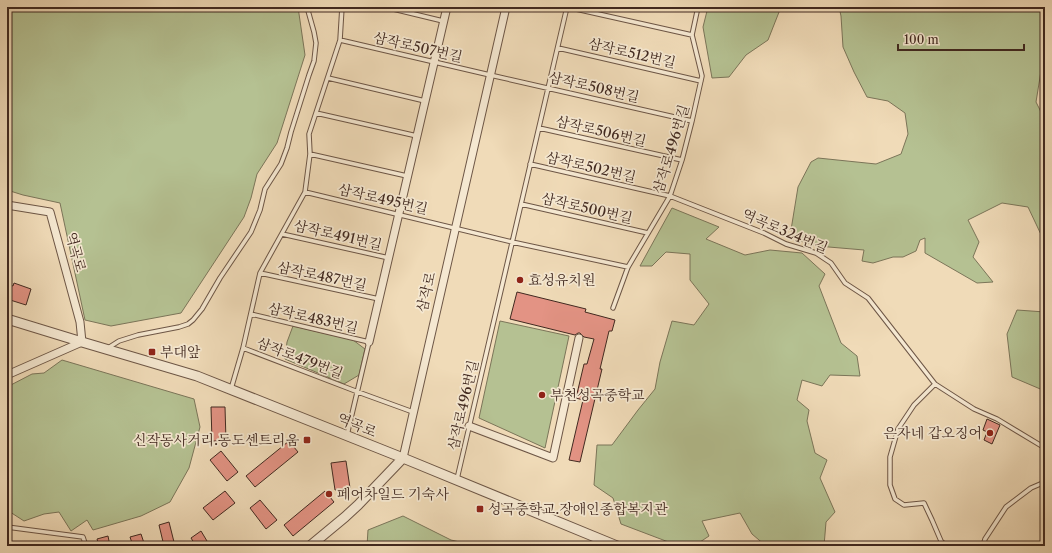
<svg xmlns="http://www.w3.org/2000/svg" width="1052" height="553" font-family="'Libre Caslon Text','Noto Serif KR',serif">
<style>
.green{fill:#b5c192;stroke:#7b7559}
.building{fill:#e39384;stroke:#412920}
.lines{fill:none;stroke-linecap:round;stroke-linejoin:round}
.service-casing{stroke:#6d5646;stroke-width:5.5}
.minor-casing{stroke:#6d5646;stroke-width:9}
.tertiary-casing{stroke:#6d5646;stroke-width:11}
.service{stroke:#f5e8d1;stroke-width:3.5}
.minor{stroke:#f5e8d1;stroke-width:7}
.tertiary{stroke:#f5e8d1;stroke-width:9}
.poi-dot{fill:#8f2418;stroke:#f5e8d1;stroke-width:1.5}
.labels{text-anchor:middle;dominant-baseline:central;stroke-width:3.5;stroke-linejoin:round;paint-order:stroke}
.street-label{font-size:14px;fill:#412920;stroke:#f5e8d1}
.poi-label{font-size:14px;fill:#412920;stroke:#f5e8d1;text-anchor:start}
</style>
<rect width="100%" height="100%" fill="#f0dbb8"/>
<filter id="stains"><feTurbulence type="fractalNoise" baseFrequency=".005" numOctaves="4"/><feColorMatrix values="0 0 0 0 .2 0 0 0 0 .09 0 0 0 0 .02 0 0 0 .5 -.17"/></filter>
<radialGradient id="worn" r=".72"><stop offset=".6" stop-color="#630" stop-opacity="0"/><stop offset="1" stop-color="#630" stop-opacity=".3"/></radialGradient>
<path class="green" d="M7,7H298L305,55L277,143L257,174L251,198L244,217L181,313L111,326L85,320L60,203L23,195L7,190Z
M708,7H781L768,40L746,55L729,77L712,78L703,27Z
M839,7H1045V72L1041,71L1036,102L1045,120V243L1028,207L1002,203L968,220L979,242L973,257L993,282L977,283L925,253V238L920,240L916,251L903,257H893L873,263L862,261L864,250L817,246L797,240L791,230L798,187L811,162L818,158L876,164L901,154L908,134L905,113L888,101L867,97L854,72L843,47L841,16Z
M672,208L719,227L706,239L745,255L770,250L802,253L825,274L819,286L841,343L857,356L860,376L830,375L822,386L802,380L797,400L809,410L807,421L815,453L827,460L820,478L835,512L826,522L824,546H766L752,534L740,513L702,521L709,536L694,546H679L621,524L613,498L594,485L597,445H612L638,410L655,389L660,362L672,321L694,325L709,304L690,280V254L666,252L652,266H640Z
M1017,310L1045,312V391L1012,377L1007,334Z
M500,321L569,336L545,448L479,418Z
M293,326L353,340L365,349L359,375L344,384L285,359L287,342Z
M62,360L194,399L200,427L189,468L170,502L141,516L93,530L87,520L71,531L59,512L44,514L24,521L7,510V387L32,374L44,373Z
M403,516L451,540L477,546H367L368,530Z"/>
<path class="building" d="M14,283L31,289L26,305L7,299V284L13,286Z
M517,292L586,309L585,312L615,320L612,331H609L600,369H602L580,462L569,460L583,400L576,398L584,364H587L594,339L584,337L580,333H578L575,335L510,319Z
M211,407H225L226,441H212Z
M987,419L1000,425L992,444L984,440L987,432L983,430Z
M289,441L298,452L255,487L246,476Z
M221,451L238,472L227,481L210,460Z
M346,461L350,488L335,490L331,463Z
M225,491L235,503L213,520L203,508Z
M325,491L334,502L293,536L284,525Z
M260,500L277,520L266,529L250,508Z
M169,522L175,546H164L159,525Z
M201,531L210,546H196L191,538Z
M141,534L145,546H133L130,537Z
M108,536L110,546H99L97,539Z"/>
<g class="lines">
<defs>
<path id="service" d="M385,7L443,21
M567,7L692,35
M340,40L490,75L692,121
M558,48L701,81
M328,78L425,101
M316,113L417,136
M539,128L682,160
M310,154L407,176
M530,164L670,196L764,233L786,244L816,253L831,263L845,283L868,298L935,384L914,405L898,429L890,457V485L895,499L904,505L924,503L932,520L941,541L946,546
M305,192L512,242L628,267
M521,204L648,233
M282,234L389,258
M260,273L379,299
M613,308L628,267L670,196L682,160L692,121L702,76L692,35L698,7
M251,314L369,342L347,435
M108,348L119,341L138,335L179,327L188,324L193,320L202,309L220,278L251,232L260,210L265,189L281,164L287,148L291,132L309,75L314,61L316,43L314,32L307,7
M243,348L358,392L413,412
M935,384L974,409L997,419L1045,448
M231,389L243,348L260,273L305,192L310,154L309,134L340,40L342,7
M457,479L567,7
M7,527L83,537L86,546
M983,546L985,539L1006,507L1031,488L1045,482"/>
<path id="minor" d="M7,205L50,212L80,322L82,342L7,375
M369,342L447,7
M469,426L553,458L579,338
M403,458L506,7"/>
<path id="tertiary" d="M7,319L82,342L197,376L403,458L617,546
M310,546L345,517L358,505L403,458"/>
</defs>
<use href="#service" class="service-casing"/>
<use href="#minor" class="minor-casing"/>
<use href="#tertiary" class="tertiary-casing"/>
<use href="#service" class="service"/>
<use href="#minor" class="minor"/>
<use href="#tertiary" class="tertiary"/>
</g>
<g class="poi-dot">
<circle cx="520" cy="280" r="4"/>
<rect x="148" y="348" width="8" height="8" rx="2"/>
<circle cx="542" cy="395" r="4"/>
<circle cx="990" cy="433" r="4"/>
<rect x="303" y="436" width="8" height="8" rx="2"/>
<circle cx="329" cy="494" r="4"/>
<rect x="476" y="505" width="8" height="8" rx="2"/>
</g>
<g class="labels">
<g class="street-label">
<text transform="translate(418 47) rotate(13)">삼작로507번길</text>
<text transform="translate(632 53) rotate(13)">삼작로512번길</text>
<text transform="translate(594 87) rotate(13)">삼작로508번길</text>
<text transform="translate(601 131) rotate(13)">삼작로506번길</text>
<text transform="translate(671 149) rotate(-73)">삼작로496번길</text>
<text transform="translate(591 167) rotate(13)">삼작로502번길</text>
<text transform="translate(383 199) rotate(13)">삼작로495번길</text>
<text transform="translate(587 208) rotate(13)">삼작로500번길</text>
<text transform="translate(785 231) rotate(23)">역곡로324번길</text>
<text transform="translate(338 235) rotate(13)">삼작로491번길</text>
<text transform="translate(76 252) rotate(75)">역곡로</text>
<text transform="translate(322 276) rotate(12)">삼작로487번길</text>
<text transform="translate(426 292) rotate(-77)">삼작로</text>
<text transform="translate(313 318) rotate(13)">삼작로483번길</text>
<text transform="translate(300 358) rotate(21)">삼작로479번길</text>
<text transform="translate(463 405) rotate(-77)">삼작로496번길</text>
<text transform="translate(357 425) rotate(22)">역곡로</text>
</g>
<g class="poi-label">
<text x="528" y="280">효성유치원</text>
<text x="160" y="352">부대앞</text>
<text x="550" y="395">부천성곡중학교</text>
<text x="982" y="433" text-anchor="end">은자네 갑오징어</text>
<text x="299" y="440" text-anchor="end">신작동사거리.동도센트리움</text>
<text x="337" y="494">페어차일드 기숙사</text>
<text x="488" y="509">성곡중학교.장애인종합복지관</text>
</g>
</g>
<rect width="1052" height="553" fill="none" stroke="#f0dbb8" stroke-width="24"/>
<rect x="8" y="8" width="1036" height="537" fill="none" stroke="#412920" stroke-width="2"/>
<rect x="12" y="12" width="1028" height="529" fill="none" stroke="#412920"/>
<path d="M898 44v6h126v-6" fill="none" stroke="#412920" stroke-width="2"/>
<text x="904" y="44" font-size="12" fill="#412920" stroke="#f5e8d1" stroke-width="3" paint-order="stroke">100 m</text>
<rect width="100%" height="100%" filter="url(#stains)"/>
<rect width="100%" height="100%" fill="url(#worn)"/>
</svg>
